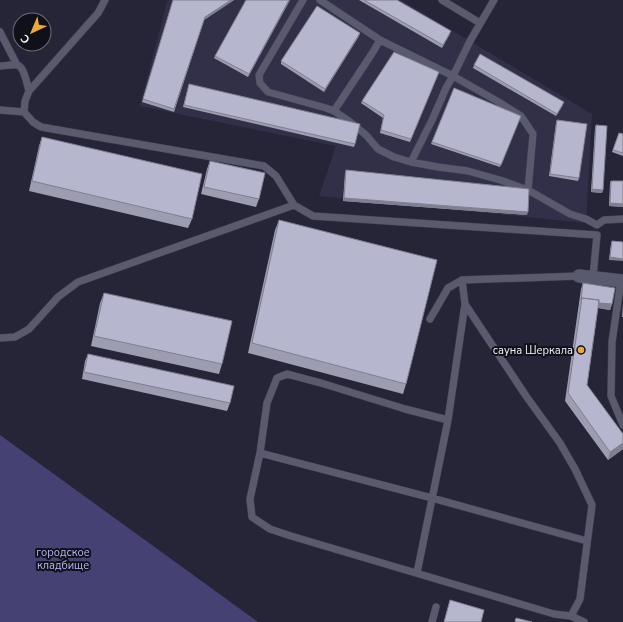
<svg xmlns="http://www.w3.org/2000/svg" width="623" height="622" font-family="'Nunito Sans',sans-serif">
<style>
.built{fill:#313048}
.green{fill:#454173}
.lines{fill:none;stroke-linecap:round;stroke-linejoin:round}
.lane-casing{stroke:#414050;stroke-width:8}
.street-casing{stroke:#414050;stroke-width:14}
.lane{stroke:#5a5a6f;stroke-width:7}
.street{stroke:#5a5a6f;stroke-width:13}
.wall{fill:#9d9db1}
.shaded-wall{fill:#7f7f90}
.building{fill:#b6b6ce;stroke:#7f7f90}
.poi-dot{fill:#eca93a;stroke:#101018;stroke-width:1.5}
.labels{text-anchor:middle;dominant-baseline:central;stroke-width:4;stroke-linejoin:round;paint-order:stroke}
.poi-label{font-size:11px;fill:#f3f3fe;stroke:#101018;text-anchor:end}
.park-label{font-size:11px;fill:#b9b7fb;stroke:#101018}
</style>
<rect width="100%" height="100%" fill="#262538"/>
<path class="built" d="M169,0H401L592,114L586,223L319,196L336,146L140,106L167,2Z"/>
<path class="green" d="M0,435L258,622H0Z"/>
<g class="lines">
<defs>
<path id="lane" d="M105,0L98,13L29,91L25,101L24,112L33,122L41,127L264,166L276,176L294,205L313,216L597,235L593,277
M303,0L259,75L260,83L268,92L326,108L334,111L373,52L380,40
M320,0L380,40L453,76L470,41L494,0
M442,0L480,23
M0,32L17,65
M0,66C5,66 12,64 17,65C24,66 27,84 29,91
M0,110L24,112
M334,111L349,121L366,135L378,149L394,157L411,162L438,167L468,171L500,180L528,190L533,134L521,116L497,101L453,76L446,88L433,118L411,162
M528,190L570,214L586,219L597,225L604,220L623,219
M621,280L612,342L611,396L623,425
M430,319L448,288L462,280L579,276
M0,338L15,337L29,329L58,297L78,282L294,205
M448,420L405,409L321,383L287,374L277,378L267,403L260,453L250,499L252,517L270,529L291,536L554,614L571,616L580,599L592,505L575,469L560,443L526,396L465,304L462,280
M260,453L432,498L587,541
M417,573L448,420L465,304
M571,616L584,622
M432,622L436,607"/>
<path id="street" d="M579,276L623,281"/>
</defs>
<use href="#lane" class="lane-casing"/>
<use href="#street" class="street-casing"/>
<use href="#lane" class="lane"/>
<use href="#street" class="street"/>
</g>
<path class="wall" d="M173,0H234L204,20L174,112L142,102Z
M290,0L248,77L214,58L215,56Z
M359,0H397L450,34L442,48Z
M359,36L324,92L281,64V61Z
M474,65L563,105L556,116L473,68Z
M439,72L410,142L380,133L383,118L361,103L362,101Z
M189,84L355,144L354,147L183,107Z
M454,88L521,116L500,167L431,144Z
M557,120L579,178L578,181L549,176L556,123Z
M596,125L603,190L602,193L591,192L595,128Z
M619,133L623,134V156L612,152Z
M42,137L192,219L188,228L29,191L39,146Z
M210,161L259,199L256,207L201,194L207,169Z
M346,170L527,215L343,201L345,173Z
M611,181H623V207L609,206L610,183Z
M279,220L406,384L403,394L248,353L275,230Z
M612,241L623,242L609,260L611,244Z
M583,283L612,304L610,310L598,308L587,385L623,434V449L608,460L565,401L581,289Z
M104,293L222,364L219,374L91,346L100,303Z
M623,303V317H622Z
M88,354L230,403L227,411L82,379L85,361Z"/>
<path class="shaded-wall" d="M231,0H234L204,20L205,17Z
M289,0H290L248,77L249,74Z
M360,33L359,36L324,92L325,89Z
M592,189L603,190L602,193L591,192Z
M344,198L528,212L527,215L343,201Z
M610,203L623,204V207L609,206Z
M610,257L623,259V261L609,260Z
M581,300L612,304L610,310L581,305Z
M623,443V449L608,460L610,452Z"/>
<path class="building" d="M173,0H231L205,17L174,109L143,99Z
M246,0H289L249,74L215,56Z
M364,0H397L451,31L443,45Z
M317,6L360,33L325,89L281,61Z
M394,52L439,72L411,139L381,130L384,115L362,101Z
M480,54L564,102L557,114L474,65Z
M189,84L360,124L355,144L184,105Z
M454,88L521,116L501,165L432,142Z
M557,120L587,124L579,178L550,174Z
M596,125L607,126L603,190L592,189Z
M619,133L623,134V153L613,150Z
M42,137L202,174L192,219L32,181Z
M210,161L265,173L259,199L204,187Z
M346,170L529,189L528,212L344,198Z
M611,181H623V204L610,203Z
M279,220L437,260L406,384L252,343Z
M612,241L623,242V259L610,257Z
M583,283L615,288L612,304L599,303V300L582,298L581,300Z
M104,293L232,321L222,364L94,336Z
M582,298L599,300L587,385L623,434V443L610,452L568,393Z
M88,354L234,386L230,403L84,372Z
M450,600L484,610L481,622H444Z
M516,618L532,622H515Z"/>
<circle class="poi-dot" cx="581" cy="350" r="4"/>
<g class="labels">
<g class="poi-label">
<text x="573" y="350">сауна Шеркала</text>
</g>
<g class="park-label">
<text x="63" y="552">городское<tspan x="63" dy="13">кладбище</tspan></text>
</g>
</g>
<g transform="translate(32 32) rotate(224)"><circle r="19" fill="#101018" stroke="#6b6b74"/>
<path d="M0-3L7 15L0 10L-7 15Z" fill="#eca93a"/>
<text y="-6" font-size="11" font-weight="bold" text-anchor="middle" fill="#f3f3fe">С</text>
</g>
</svg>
